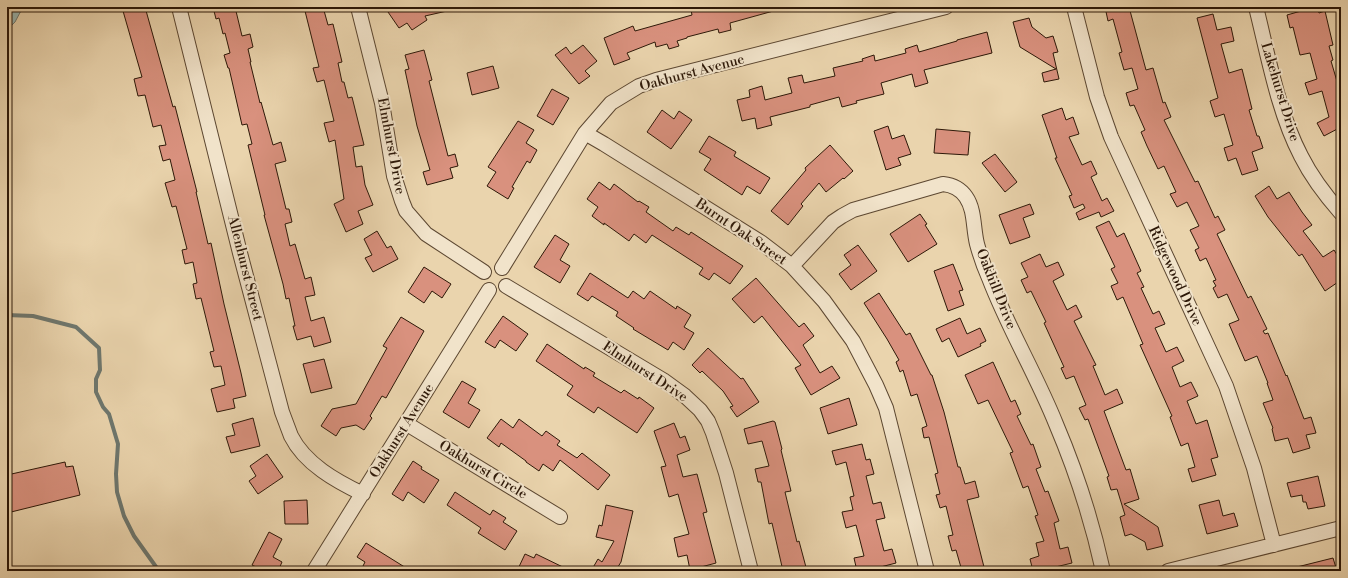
<svg xmlns="http://www.w3.org/2000/svg" width="1348" height="578" font-family="'Libre Bodoni',serif">
<style>
.water{fill:#9ab7b2;stroke:#6e776e}
.lines{fill:none;stroke-linecap:round;stroke-linejoin:round}
.stream{stroke:#6e776e;stroke-width:4}
.building{fill:#d9917e;stroke:#2d1808}
.minor-casing{stroke:#5c4731;stroke-width:16}
.minor{stroke:#f1e3ca;stroke-width:14}
.labels{text-anchor:middle;dominant-baseline:central;stroke-width:4;stroke-linejoin:round;paint-order:stroke}
.street-label{font-size:14px;fill:#2d1808;stroke:#f1e3ca}
</style>
<rect width="100%" height="100%" fill="#ead4ad"/>
<filter id="stains"><feTurbulence type="fractalNoise" baseFrequency=".005" numOctaves="4"/><feColorMatrix values="0 0 0 0 .2 0 0 0 0 .09 0 0 0 0 .02 0 0 0 .5 -.17"/></filter>
<radialGradient id="worn" r=".72"><stop offset=".6" stop-color="#630" stop-opacity="0"/><stop offset="1" stop-color="#630" stop-opacity=".3"/></radialGradient>
<path class="water" d="M7,7H23L15,22L7,30Z"/>
<g class="lines">
<path class="stream" d="M7,315L33,316L76,327L99,348L100,370L96,379V392L103,407L109,414L118,444L116,474L117,492L124,516L134,536L159,571"/>
</g>
<path class="building" d="M135,7H145L173,107L175,106L197,192H196L208,244L211,243L224,304L241,373L246,396L233,399L235,408L217,412L211,389L225,385L221,366L214,367L210,352L214,351L201,298L196,299L193,284L197,283L193,262L185,264L182,250L187,249L176,206L172,207L165,183L175,180L170,159L163,161L159,146L166,145L161,125L153,127L145,95L138,96L134,79L142,77L123,11Z
M213,7H235L242,36L250,34L253,47L248,49L251,62H250L260,103L261,102L273,145L281,142L286,161L275,164L286,209H289L292,222L285,224L290,246L295,244L305,279L311,277L315,295L305,297L311,321L324,317L331,342L314,347L311,336L297,340L293,326H295L289,298L286,299L283,284L264,215H265L248,145L252,144L247,124L242,125L229,68H228L224,55L230,53L225,33L223,34L219,18L216,19Z
M304,7H323L328,25L333,24L342,62L338,63L342,82H344L348,98L352,97L364,145L353,147L356,167L362,166L365,185L373,205L358,211L363,224L346,232L334,204L344,199L335,140L329,142L324,123L334,121L324,80L317,82L313,68L319,67Z
M394,7H447V11L425,16L427,20L412,30L407,23L399,28L388,12Z
M702,7H777V10L730,23L731,30L719,33L718,29L687,37V38L677,41L679,46L669,49L667,44L656,47L655,42L627,53L630,59L614,65L604,38L633,26L635,31L692,15L691,10Z
M1105,7H1129L1146,70L1153,68L1163,103L1165,102L1171,117L1164,120L1195,182L1198,181L1215,218L1218,216L1225,230L1217,234L1248,298L1251,296L1267,329L1263,331L1265,334L1268,333L1286,376L1287,375L1304,419L1311,417L1316,433L1306,435L1310,448L1293,453L1288,438L1275,441L1272,429L1273,428L1263,403L1273,400L1267,383H1268L1257,356L1245,361L1229,324L1239,320L1227,294L1218,298L1213,288L1216,286L1213,281L1216,280L1206,258L1200,261L1195,250L1199,248L1190,230L1199,226L1187,202L1177,207L1170,194L1176,192L1164,166L1158,169L1147,146L1141,132L1145,130L1134,105L1130,106L1126,93L1138,89L1132,68L1124,70L1119,53L1122,52L1113,19L1108,21Z
M1300,7H1317L1319,13L1325,11L1333,45L1329,46L1333,60L1331,61L1341,95V127L1324,136L1317,123L1329,117L1322,91L1309,95L1305,83L1317,79L1310,53L1300,55L1293,27L1290,28L1287,15L1301,11Z
M1213,14L1217,30L1231,27L1234,41L1221,44L1229,73L1242,69L1252,109L1249,110L1257,136H1259L1263,148L1252,152L1258,170L1242,175L1236,158L1228,161L1224,148L1233,145L1224,114L1215,117L1210,101L1218,98L1197,18Z
M1029,18L1032,27L1046,38L1053,36L1058,52L1053,53L1059,79L1044,82L1042,73L1056,69L1020,47L1013,22Z
M987,32L992,53L924,70L928,83L915,87L912,74L881,83L884,94L856,101L857,103L842,107L839,97L810,105V107L770,117L772,125L757,129L755,118L742,121L737,100L750,97L749,90L762,86L765,100L792,93L788,78L802,75L804,83L835,76L833,68L863,61L862,59L874,55L875,61L906,53L905,49L917,45L919,52L957,41V40Z
M583,45L597,61L585,71L590,76L579,84L555,55L566,47L571,54Z
M424,50L432,80L429,81L448,156L455,154L458,166L450,168L453,178L427,185L423,172L430,170L417,126L405,70L409,69L405,55Z
M493,66L499,88L472,95L467,73Z
M552,89L569,98L553,125L537,116Z
M1062,108L1066,120L1073,117L1079,134L1069,137L1082,165L1091,161L1097,174L1091,177L1102,201L1107,198L1114,211L1101,217L1099,212L1079,220L1076,213L1085,208L1083,204L1074,208L1069,196L1072,195L1055,158H1057L1042,115Z
M662,110L674,119L679,111L692,120L671,149L647,132Z
M518,121L534,130L526,143L537,150L530,163L527,161L512,187L514,188L508,199L487,186L496,172L488,167Z
M888,126L892,139L904,135L911,154L898,158L901,165L886,170L874,131Z
M936,129L970,132L968,155L934,153Z
M709,136L736,152L734,156L770,178L760,194L747,186L742,195L704,170L711,159L699,152Z
M830,145L853,171L844,179L843,178L826,192L819,183L801,204L803,206L788,225L771,211L806,170L805,168Z
M995,154L1017,182L1005,192L982,163Z
M599,182L610,190L614,184L638,202L639,201L649,207L646,212L673,231L676,227L689,235L691,232L743,266L730,284L714,273L709,280L699,274L703,268L652,235L646,243L634,234L629,241L604,223V225L592,216L598,207L587,199Z
M1269,186L1277,199L1289,192L1302,212L1312,225L1303,231L1323,257L1334,250L1341,261V280L1325,291L1302,254L1299,256L1268,217L1255,196Z
M1030,204L1034,214L1023,218L1030,237L1010,244L999,215Z
M920,214L927,224L925,225L937,244L908,262L890,234Z
M1109,221L1117,237L1124,233L1141,271L1137,273L1144,287L1141,288L1153,314L1159,311L1165,324L1155,328L1166,352L1177,347L1184,361L1172,367L1180,387L1191,382L1198,396L1187,401L1196,424L1207,420L1218,457L1211,459L1216,475L1192,482L1188,469L1195,467L1188,443L1181,446L1170,417L1172,416L1140,345L1143,344L1123,297L1117,300L1111,286L1118,283L1111,269L1115,267L1096,227Z
M377,231L387,248L391,246L398,259L373,272L365,258L372,255L364,239Z
M555,235L569,244L560,260L570,266L560,283L534,267Z
M858,245L877,271L851,290L839,274L851,265L844,255Z
M1040,254L1046,267L1058,262L1064,275L1053,281L1067,310L1076,305L1082,317L1074,321L1096,365L1093,366L1105,395L1117,389L1123,403L1104,411L1126,470L1130,469L1139,499L1124,504L1158,527L1163,546L1147,550L1145,542L1131,534L1125,536L1120,517L1125,515L1117,489L1111,490L1107,477L1109,476L1088,419L1085,420L1079,408L1086,405L1074,376L1066,379L1061,368L1064,367L1044,323L1046,322L1031,291L1027,293L1021,280L1028,277L1021,263Z
M953,264L963,290L959,291L964,305L948,311L934,271Z
M424,267L451,284L442,298L432,291L424,303L408,292Z
M590,273L628,298L633,291L644,299L650,291L676,309L677,306L691,315L684,327L694,333L684,350L673,342L668,350L633,329L634,328L616,316L618,312L592,296L588,301L577,294Z
M756,278L799,327L804,323L814,336L803,345L820,373L832,366L840,378L811,395L795,368L801,365L762,316L754,323L732,299Z
M879,293L906,335L910,333L931,375H932L944,412L958,467H960L965,484L975,481L979,497L967,500L985,571H962L956,550L952,551L948,536L953,535L946,506L940,508L936,495L940,494L935,474L938,473L929,437L924,438L922,428L927,426L917,394L911,396L903,370L900,372L896,362L899,360L887,339L864,303Z
M503,316L528,334L516,351L500,340L495,348L485,342Z
M401,317L424,331L386,398L382,396L370,416L372,418L364,430L356,425L341,428L336,436L321,426L332,409L356,404L387,348L383,346Z
M960,318L967,334L980,328L986,341L980,344L981,346L958,357L949,338L942,342L936,329Z
M547,344L584,369L585,367L595,373L593,376L621,393L624,390L638,399L639,397L654,408L637,433L598,407L594,413L567,395L573,386L536,361Z
M708,348L741,379L743,378L759,402L737,417L730,407L733,406L723,391L702,371L700,373L692,365Z
M324,359L332,388L311,393L303,364Z
M993,362L1011,402L1015,400L1021,414L1017,416L1031,445L1033,444L1041,467L1036,469L1045,492L1048,491L1059,521L1054,523L1060,549L1068,547L1072,563L1039,571H1033L1030,559L1039,556L1036,543L1044,541L1035,516L1038,515L1028,486L1023,488L1010,453L1013,452L988,400L978,404L965,375Z
M462,381L476,389L468,403L480,410L469,428L443,412Z
M849,398L857,425L828,434L820,408Z
M253,418L260,446L231,453L226,437L235,435L232,424Z
M501,419L513,428L519,419L542,436L546,431L560,441L557,445L577,458L582,453L610,475L598,490L560,460L553,471L543,464L539,471L526,462V461L501,443L499,447L487,438Z
M773,421L775,422L782,449L781,450L791,491L785,492L797,542L799,541L807,571H783L772,523L769,524L761,482H758L755,469L769,466L762,441L748,444L744,429Z
M674,423L680,438L685,436L690,450L677,455L683,477L697,474L707,512L703,513L716,563L690,570L687,555L678,557L674,538L689,534L678,494L669,497L661,467L666,466L654,431Z
M862,444L866,460L870,459L874,474L866,476L873,504L881,502L885,518L876,520L884,551L892,549L896,563L865,571H857L854,558L864,556L856,525L846,528L842,512L853,510L850,497L854,496L846,462L836,465L832,451Z
M267,454L283,477L258,494L249,481L256,476L250,466Z
M413,461L422,467L421,469L439,480L424,503L408,492L403,501L392,494Z
M65,462L66,467L73,466L80,495L7,513V475Z
M1318,476L1325,506L1308,509L1306,502H1303L1302,495L1291,497L1287,483Z
M455,492L490,515L493,510L506,518L503,522L517,531L505,550L478,533L481,528L447,505Z
M307,500L308,524H285L284,501Z
M1219,500L1223,516L1234,513L1238,526L1207,534L1199,505Z
M606,505L633,511L621,562L616,570L618,571H591L598,559L602,562L614,541L596,537L599,525L602,526Z
M269,532L282,539L273,557L282,562L278,571H264L252,565Z
M366,543L411,571H372L363,566L365,562L357,557Z
M525,554L534,558L536,554L571,571H517Z
M1333,558L1337,571H1298L1297,567Z"/>
<g class="lines">
<defs>
<path id="minor" d="M179,7L240,253L282,412C285,420 288,428 291,436C305,464 336,481 363,494
M358,7L382,103L394,176L402,201L406,211L426,234L484,272
M1074,7L1097,97L1111,137L1226,386L1254,468L1274,545
M1256,7C1268,55 1278,112 1301,156C1311,176 1326,196 1341,213
M585,133L604,144L762,243L792,266L824,301L853,341L876,385L886,408L927,571
M792,266L833,222L842,216L853,210L943,184C952,185 960,188 966,197C975,210 973,228 977,244C980,255 984,267 989,278C1008,328 1036,374 1056,424C1076,471 1092,521 1103,571
M502,268L585,133L611,103L639,86L656,80L946,7
M506,286L663,380L685,396L700,410L708,421L713,433L726,473L751,571
M407,424L560,517
M314,571L489,290
M1168,571L1341,528"/>
</defs>
<use href="#minor" class="minor-casing"/>
<use href="#minor" class="minor"/>
</g>
<g class="labels">
<g class="street-label">
<text transform="translate(692 73) rotate(-15)">Oakhurst Avenue</text>
<text transform="translate(1280 92) rotate(73)">Lakehurst Drive</text>
<text transform="translate(391 146) rotate(79)">Elmhurst Drive</text>
<text transform="translate(741 232) rotate(34)">Burnt Oak Street</text>
<text transform="translate(245 268) rotate(76)">Allenhurst Street</text>
<text transform="translate(1175 276) rotate(65)">Ridgewood Drive</text>
<text transform="translate(996 289) rotate(68)">Oakhill Drive</text>
<text transform="translate(645 372) rotate(33)">Elmhurst Drive</text>
<text transform="translate(402 431) rotate(-58)">Oakhurst Avenue</text>
<text transform="translate(483 470) rotate(31)">Oakhurst Circle</text>
</g>
</g>
<rect width="1348" height="578" fill="none" stroke="#ead4ad" stroke-width="24"/>
<rect x="8" y="8" width="1332" height="562" fill="none" stroke="#2d1808" stroke-width="2"/>
<rect x="12" y="12" width="1324" height="554" fill="none" stroke="#2d1808"/>
<rect width="100%" height="100%" filter="url(#stains)"/>
<rect width="100%" height="100%" fill="url(#worn)"/>
</svg>
